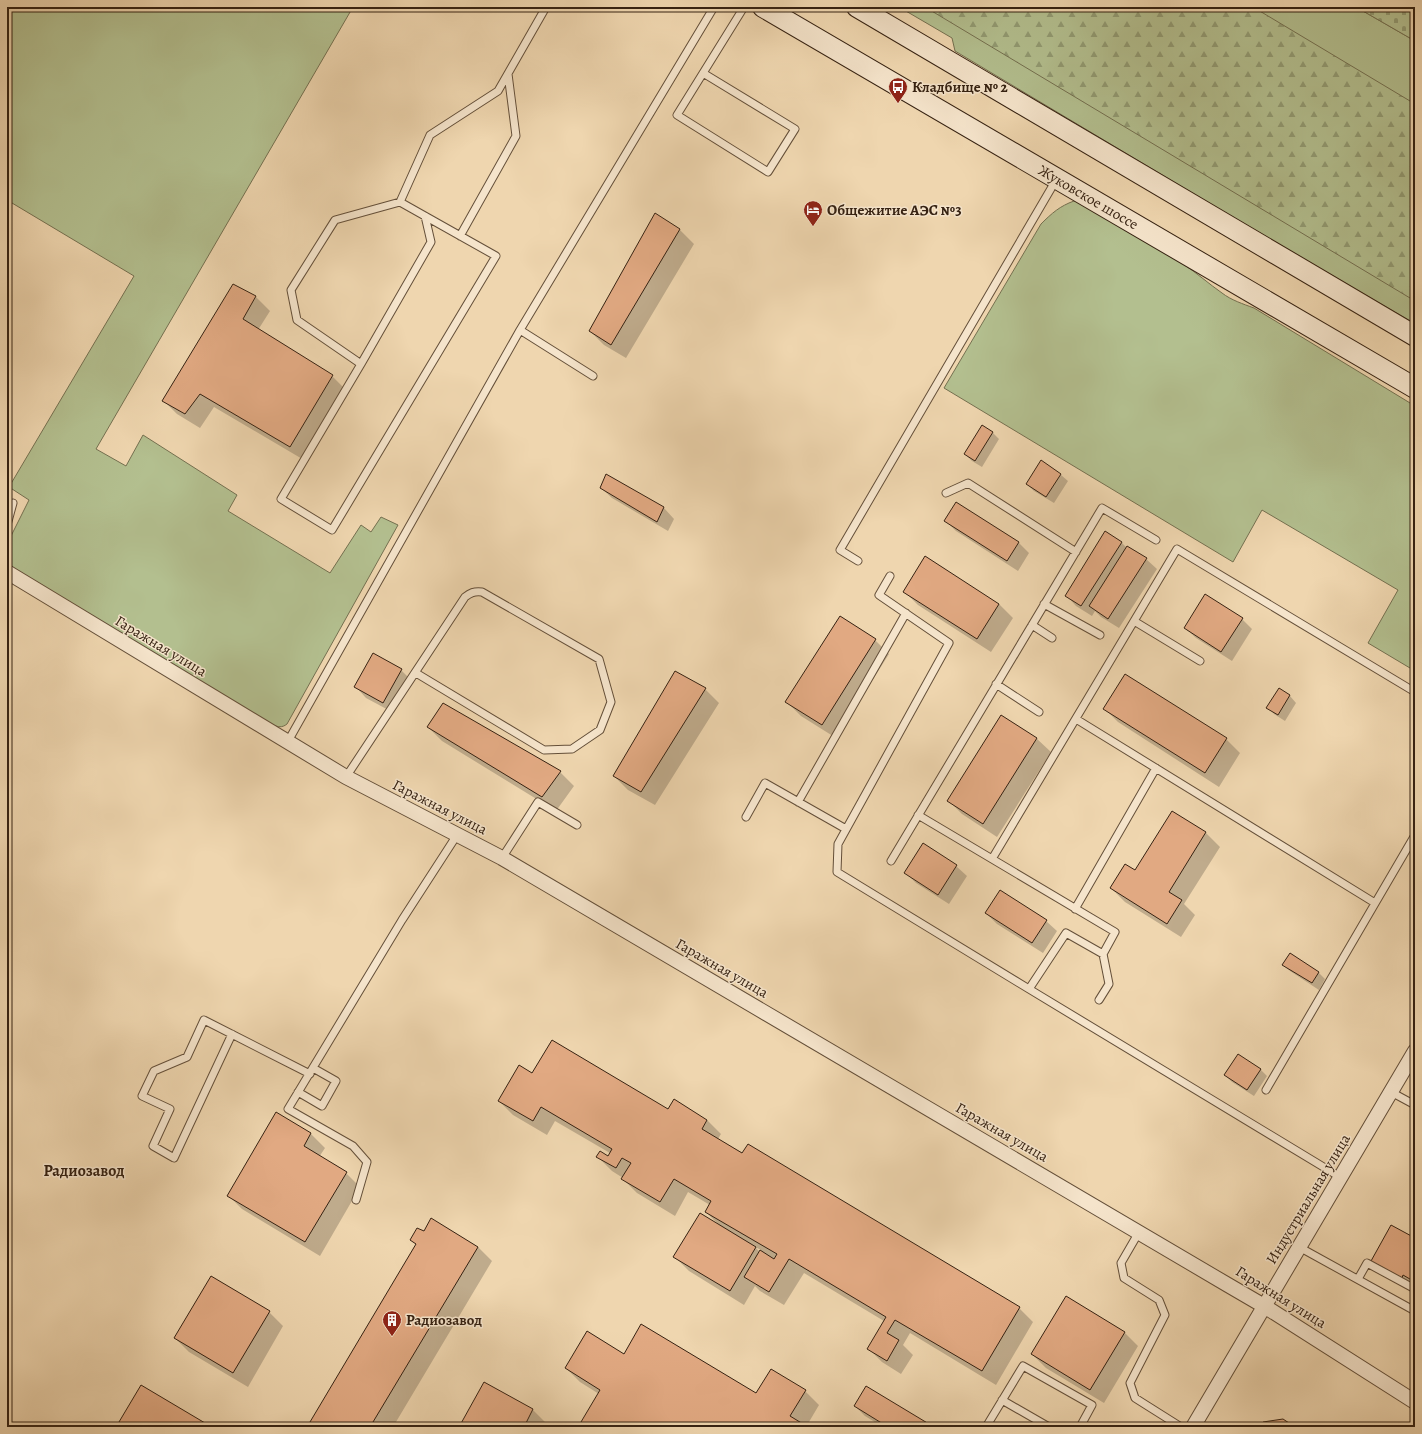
<svg xmlns="http://www.w3.org/2000/svg" width="1422" height="1434" font-family="Alegreya,serif">
<style>
.grass{fill:#b3bf8f;stroke:#747050}
.forest{fill:url(#forest-firs);stroke:#747050}
.cemetery{fill:url(#cemetery-stones);stroke:#747050}
.shadow{fill:#0003;fill-rule:evenodd}
.building{fill:#e1a982;stroke:#362212}
.lines{fill:none;stroke-linecap:round;stroke-linejoin:round}
.service-casing{stroke:#644f39;stroke-width:9}
.minor-casing{stroke:#644f39;stroke-width:16}
.secondary-casing{stroke:#362212;stroke-width:22}
.service{stroke:#f5e4cb;stroke-width:7}
.minor{stroke:#f5e4cb;stroke-width:14}
.secondary{stroke:#f5e4cb;stroke-width:20}
.labels{text-anchor:middle;dominant-baseline:central;stroke-width:3;stroke-linejoin:round;paint-order:stroke}
.poi-label{font-size:15px;font-weight:bold;fill:#362212;stroke:#f5e4cb;text-anchor:start}
.street-label{font-size:15px;fill:#362212;stroke:#f5e4cb}
.neighbourhood-label{font-size:16px;font-weight:bold;fill:#362212;stroke:#f5e4cb}
</style>
<defs>
<pattern id="forest-firs" width="22" height="20" patternUnits="userSpaceOnUse"><rect width="22" height="20" fill="#b3bf8f"/><path d="M5 1l3.5 6h-7zM16 11l3.5 6h-7z" fill="#929b73"/></pattern>
<pattern id="cemetery-stones" width="16" height="16" patternUnits="userSpaceOnUse"><rect width="16" height="16" fill="#b3bf8f"/><path d="M2 7V4a2 2 0 0 1 4 0v3zM10 15v-3a2 2 0 0 1 4 0v3z" fill="#929b73"/></pattern>
</defs>
<rect width="100%" height="100%" fill="#efd6af"/>
<filter id="stains"><feTurbulence type="fractalNoise" baseFrequency=".005" numOctaves="4"/><feColorMatrix values="0 0 0 0 .2 0 0 0 0 .09 0 0 0 0 .02 0 0 0 .5 -.17"/></filter>
<radialGradient id="worn" r=".72"><stop offset=".6" stop-color="#630" stop-opacity="0"/><stop offset="1" stop-color="#630" stop-opacity=".3"/></radialGradient>
<path class="grass" d="M7,7H353L96,449L126,466L143,435L237,495L228,511L330,573L361,525L371,532L381,517L398,525L287,724C282,728 278,727 273,725L12,567L8,557L7,544L29,500L9,487L134,276L7,200Z
M899,7H1356L1415,41V324L1214,206L955,51L952,38Z
M1074,201L1082,203L1183,264C1197,273 1209,284 1222,293C1231,300 1243,304 1254,308L1415,406V671L1368,643L1398,590L1262,510L1233,562L944,388L1041,224C1052,213 1060,206 1074,201Z"/>
<path class="forest" d="M925,7H1253L1415,104V301Z"/>
<path class="cemetery" d="M1356,7H1415V41Z"/>
<path class="shadow" d="M7,209L11,213L7,220Z
M655,214L680,230L694,244L626,358L604,345L590,331Z
M234,285L256,297L270,311L258,330L332,376L346,390L304,460L214,407L200,428L177,414L163,400Z
M993,433L999,439L982,467L972,461L965,454Z
M1041,462L1061,475L1068,481L1054,503L1034,491L1027,484Z
M607,476L664,508L674,519L668,531L612,498L601,488Z
M957,503L1019,543L1029,553L1018,571L956,531L946,521Z
M1106,532L1122,543L1127,548L1146,559L1157,569L1119,628L1101,617L1095,611L1092,616L1076,606L1066,595Z
M904,591L999,604L1013,618L991,652L918,605Z
M1242,619L1252,629L1232,661L1196,638L1185,628Z
M875,640L889,654L836,738L801,716L787,702Z
M401,670L411,680L394,713L366,698L356,687Z
M705,689L719,703L655,805L628,790L614,776Z
M1279,689L1290,696L1296,703L1285,721L1274,714L1268,707Z
M1104,708L1226,739L1240,753L1219,787L1118,722Z
M428,727L560,772L574,786L556,811L442,741Z
M1036,738L1051,752L997,837L962,814L948,800Z
M1173,813L1206,833L1220,847L1184,904L1195,915L1181,937L1125,902L1111,888L1135,872Z
M956,866L967,876L949,904L916,883L906,873Z
M986,913L1046,921L1057,931L1043,953L997,924Z
M1283,965L1318,972L1325,979L1319,990L1290,971Z
M1260,1069L1267,1076L1254,1096L1232,1082L1225,1075Z
M533,1074L707,1120L721,1134L718,1139L1019,1308L1033,1322L996,1385L910,1333L903,1345L913,1355L901,1374L882,1362L868,1348L884,1321L804,1273L784,1305L760,1291L755,1286L744,1305L689,1271L675,1257L719,1225L706,1212L710,1205L688,1192L675,1216L637,1193L623,1179V1178L612,1171L598,1157H608L610,1153L555,1121L547,1135L513,1115L499,1101ZM755,1247L761,1250L760,1252Z
M277,1114L311,1134L325,1148L319,1157L346,1173L360,1187L320,1256L242,1209L228,1195Z
M424,1233L478,1247L492,1261L393,1427H308L416,1245L411,1239Z
M1415,1239V1286L1383,1271L1373,1261Z
M269,1312L283,1326L248,1387L189,1352L175,1338Z
M1124,1332L1138,1346L1104,1403L1046,1368L1032,1354Z
M624,1355L756,1395L805,1391L819,1405L806,1427H579L599,1394L580,1382L566,1368Z
M484,1383L533,1410L547,1424L545,1427H460Z
M855,1406L932,1427H883L865,1416Z
M204,1424L208,1427H117Z"/>
<path class="building" d="M655,213L680,229L611,345L589,331Z
M233,284L256,296L243,319L333,375L290,447L200,394L185,414L162,401Z
M982,425L993,432L975,461L964,454Z
M1041,460L1061,474L1046,497L1026,484Z
M606,474L664,507L657,522L600,488Z
M956,502L1019,542L1007,561L944,521Z
M1105,531L1122,542L1081,606L1065,596Z
M1127,546L1147,558L1108,619L1089,606Z
M925,556L999,604L977,639L903,592Z
M1205,594L1243,618L1221,652L1184,628Z
M840,616L876,639L822,725L785,702Z
M373,653L402,669L383,703L354,687Z
M675,671L706,688L641,792L613,776Z
M1125,674L1227,738L1205,773L1103,709Z
M1279,688L1290,695L1278,715L1266,708Z
M443,703L561,771L542,797L427,727Z
M1001,715L1037,738L983,824L947,801Z
M1172,811L1206,832L1169,892L1182,900L1167,924L1110,888L1125,864L1135,870Z
M923,843L957,865L938,895L904,873Z
M1000,890L1047,920L1032,943L985,913Z
M1290,953L1319,972L1312,983L1282,965Z
M552,1040L668,1109L674,1099L707,1120L702,1129L742,1153L748,1144L1020,1307L982,1371L895,1320L887,1333L899,1340L887,1361L867,1349L886,1317L789,1259L769,1292L744,1277L760,1250L774,1259L777,1254L705,1212L711,1201L674,1179L660,1202L621,1179L631,1163L622,1158L616,1168L596,1157L600,1151L608,1156L612,1149L541,1107L533,1121L498,1101L519,1065L532,1073Z
M1238,1054L1261,1069L1247,1090L1224,1075Z
M276,1112L311,1133L304,1146L347,1172L305,1242L227,1196Z
M700,1213L756,1247L730,1291L673,1257Z
M431,1218L478,1247L370,1427H307L416,1244L410,1240L417,1228L424,1231Z
M1391,1225L1415,1238V1255L1413,1259L1415,1260V1282L1403,1275L1402,1278L1371,1261Z
M211,1276L270,1311L233,1373L174,1338Z
M1066,1296L1125,1332L1090,1390L1031,1354Z
M641,1324L756,1393L771,1369L806,1390L790,1416L808,1427H578L600,1390L565,1368L587,1331L624,1354Z
M484,1382L533,1409L524,1427H459Z
M141,1385L205,1423L202,1427H116Z
M866,1386L934,1427H888L854,1406Z
M1283,1419L1295,1427H1260L1263,1422Z"/>
<g class="lines">
<defs>
<path id="service" d="M703,73L795,129L768,172L677,115L744,7
M400,202L496,256L332,530L281,499L361,364L297,320L291,290L335,220L400,202L430,135L498,91L546,7
M460,236L516,136L508,74
M520,330L593,376
M361,364L431,242L425,216
M946,493L968,483L1076,552
M7,525L13,503
M858,561L840,550L1056,180
M890,576L879,595L949,643L838,844L837,872L1029,989L1066,933L1103,954L1109,984L1099,1000
M1044,604L1100,635
M1134,621L1200,661
M1032,625L1052,638
M996,684L1039,712
M1076,719L1375,903
M287,743L520,330L714,7
M346,777L465,597C470,593 474,591 482,592L599,659L611,702L600,730L572,749L544,750L416,673
M798,802L906,613
M918,815L1115,932L1103,954
M746,817L765,783L846,829
M502,858L538,802L577,825
M992,859L1177,549L1415,692
M891,861L1102,508L1156,540
M1075,909L1156,768
M1029,989L1340,1177
M232,1034L174,1158L153,1146L170,1109L142,1096L154,1071L187,1057L204,1020L310,1074
M1266,1090L1415,835
M298,1092L322,1106L336,1081L313,1068
M1391,1092L1415,1105
M356,1200L367,1162L353,1146L288,1109L402,920L457,835
M1139,1232L1121,1263L1124,1278L1159,1300L1165,1315L1130,1383L1135,1398L1181,1427
M1299,1247L1415,1311
M1358,1279L1367,1263L1415,1289
M1002,1400L1049,1427
M986,1427L1023,1366L1092,1405L1080,1427"/>
<path id="minor" d="M7,572L346,777L502,858L1228,1285L1264,1306L1415,1402
M1193,1427L1415,1051"/>
<g id="secondary">
<path id="s1" d="M763,7L1415,388"/>
<path d="M857,7L1415,336"/>
</g>
</defs>
<use href="#service" class="service-casing"/>
<use href="#minor" class="minor-casing"/>
<use href="#secondary" class="secondary-casing"/>
<use href="#service" class="service"/>
<use href="#minor" class="minor"/>
<use href="#secondary" class="secondary"/>
</g>
<defs>
<symbol id="bus-pin" viewBox="-11 -11 22 30"><path d="M0 17L-7.5 6A9.5 9.5 0 1 1 7.5 6Z" fill="#8f2418" stroke="#f5e4cb"/><path d="M-5-6H5V4H4V6H2V4H-2V6H-4V4H-5ZM-3.5-4V0h7V-4ZM-3.5 1.2v1.5H-2V1.2ZM2 1.2v1.5H3.5V1.2Z" fill="#fff"/></symbol>
<symbol id="hotel-pin" viewBox="-11 -11 22 30"><path d="M0 17L-7.5 6A9.5 9.5 0 1 1 7.5 6Z" fill="#8f2418" stroke="#f5e4cb"/><path d="M-6-4.5h1.5V1H6V5H4.5V3h-9V5H-6ZM-4 0a1.8 1.8 0 1 1 3.6 0ZM.5 0V-2.5h3Q6-2.5 6 0Z" fill="#fff"/></symbol>
<symbol id="building-pin" viewBox="-11 -11 22 30"><path d="M0 17L-7.5 6A9.5 9.5 0 1 1 7.5 6Z" fill="#8f2418" stroke="#f5e4cb"/><path d="M-4-6H4V6H1V3H-1V6H-4ZM-2.5-4.3h1.7v1.8h-1.7ZM.8-4.3h1.7v1.8H.8ZM-2.5-1h1.7V.8h-1.7ZM.8-1h1.7V.8H.8Z" fill="#fff"/></symbol>
</defs>
<g fill-rule="evenodd">
<use href="#bus-pin" x="887" y="76" width="22" height="30"/>
<use href="#hotel-pin" x="802" y="199" width="22" height="30"/>
<use href="#building-pin" x="381" y="1309" width="22" height="30"/>
</g>
<g class="labels">
<g class="poi-label">
<text x="912" y="87">Кладбище № 2</text>
<text x="827" y="210">Общежитие АЭС №3</text>
<text x="406" y="1320">Радиозавод</text>
</g>
<g class="street-label">
<text stroke="none"><textPath href="#s1" startOffset="377">Жуковское шоссе</textPath></text>
<text transform="translate(161 646) rotate(31)">Гаражная улица</text>
<text transform="translate(440 807) rotate(27)">Гаражная улица</text>
<text transform="translate(722 968) rotate(30)">Гаражная улица</text>
<text transform="translate(1002 1132) rotate(30)">Гаражная улица</text>
<text transform="translate(1308 1199) rotate(-59)">Индустриальная улица</text>
<text transform="translate(1281 1297) rotate(32)">Гаражная улица</text>
</g>
<g class="neighbourhood-label">
<text x="84" y="1171">Радиозавод</text>
</g>
</g>
<rect width="1422" height="1434" fill="none" stroke="#efd6af" stroke-width="24"/>
<rect x="8" y="8" width="1406" height="1418" fill="none" stroke="#362212" stroke-width="2"/>
<rect x="12" y="12" width="1398" height="1410" fill="none" stroke="#362212"/>
<rect width="100%" height="100%" filter="url(#stains)"/>
<rect width="100%" height="100%" fill="url(#worn)"/>
</svg>
